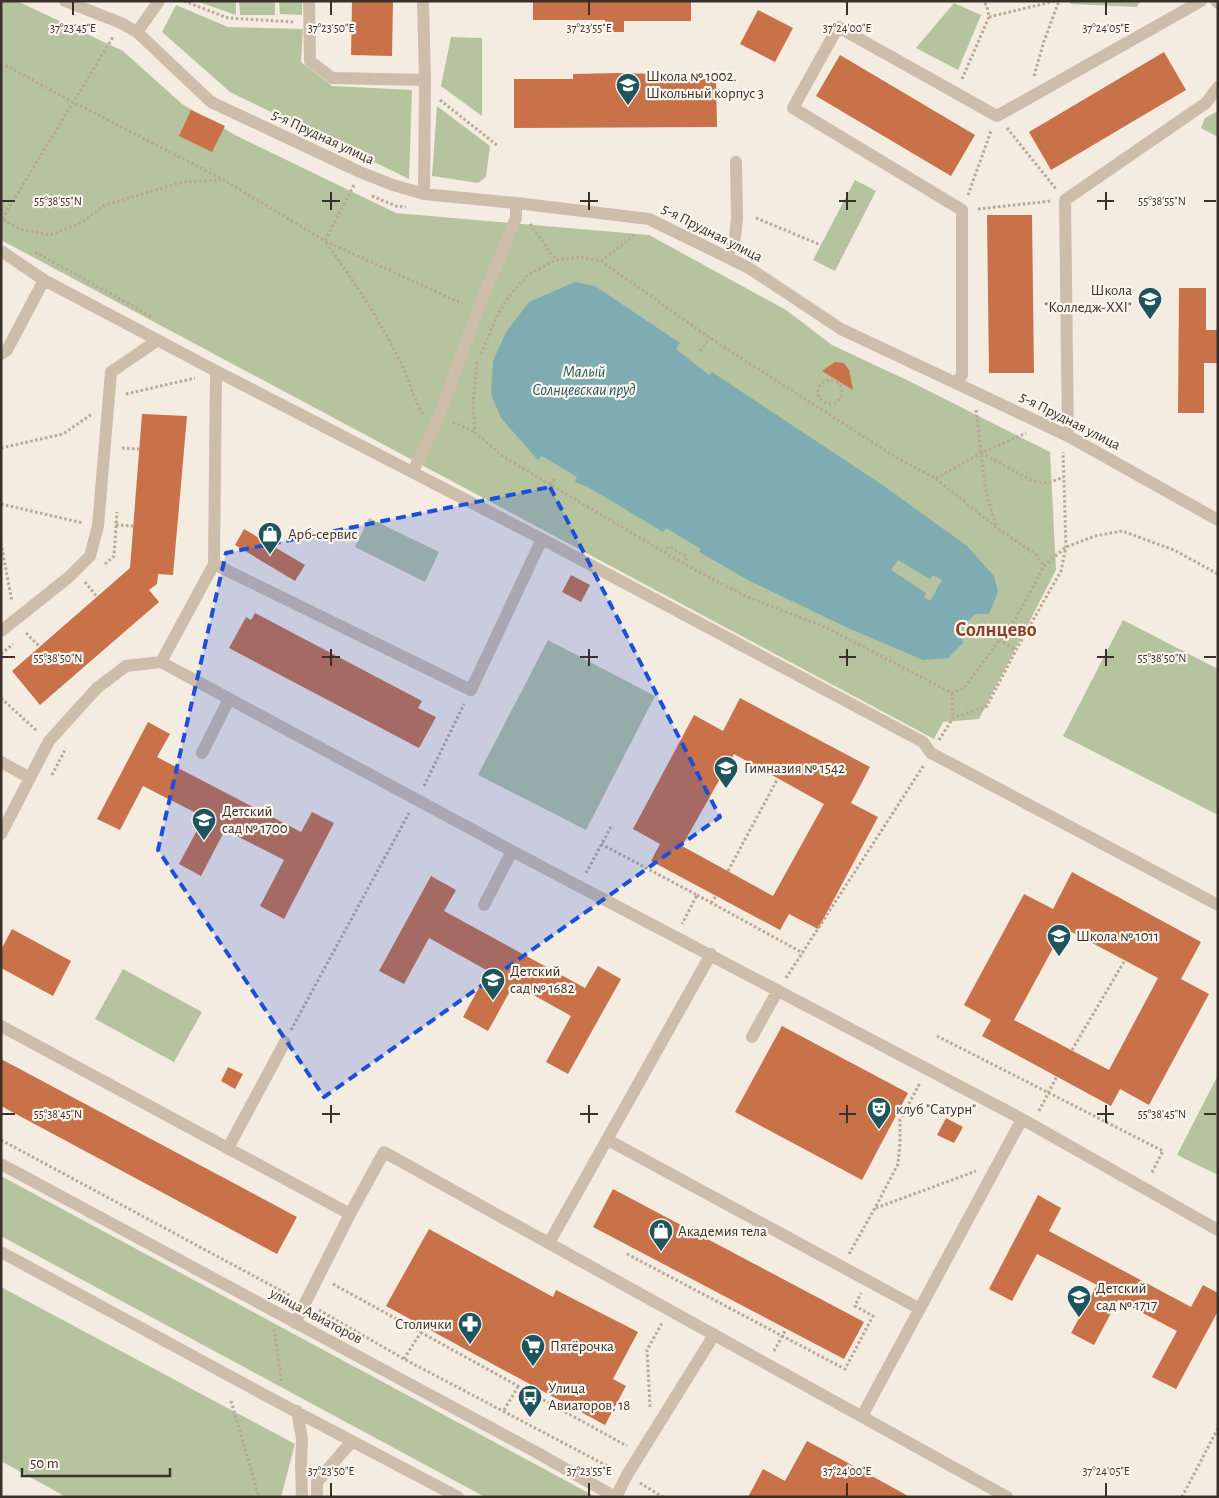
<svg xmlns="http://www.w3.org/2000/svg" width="1219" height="1498" font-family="'Alegreya Sans',sans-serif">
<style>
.green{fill:#b5c49f}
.water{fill:#7eacb2;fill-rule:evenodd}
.building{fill:#c97149;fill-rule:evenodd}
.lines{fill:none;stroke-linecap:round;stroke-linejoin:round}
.path{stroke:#b9a795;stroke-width:3;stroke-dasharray:2.5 2.5;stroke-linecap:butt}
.minor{stroke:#cdbdab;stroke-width:12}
.marked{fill:#1d4ed8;fill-opacity:0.2;stroke:#1d4ed8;stroke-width:4;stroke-dasharray:10 6;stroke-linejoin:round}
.ticks{fill:none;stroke:#3a302a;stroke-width:2}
.labels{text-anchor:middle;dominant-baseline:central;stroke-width:4.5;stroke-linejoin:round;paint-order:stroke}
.poi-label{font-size:15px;fill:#3a302a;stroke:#fbf5ed;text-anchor:start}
.street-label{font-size:15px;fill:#3a302a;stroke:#fbf5ed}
.water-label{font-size:16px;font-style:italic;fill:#1e555d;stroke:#fbf5ed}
.district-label{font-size:20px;font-weight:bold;fill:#8c4221;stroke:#fbf5ed}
.ticks-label{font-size:12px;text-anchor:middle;fill:#3a302a;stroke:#fbf5ed;stroke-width:4.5;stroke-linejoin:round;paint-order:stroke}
</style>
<rect width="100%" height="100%" fill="#f4ece0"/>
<path class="green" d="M1,1H17L123,51L182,104L235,135L396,213L649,235L786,310L832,345L913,383L1050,452L1056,570L979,719L943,722L934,739L1,240Z
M196,1H236V15Z
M239,1H275V15H240Z
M279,1H302V15L280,14Z
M1071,1H1140L1137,7L1070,4Z
M954,3L981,15L958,70L916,48Z
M176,5L228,27L303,29L301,62L332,86L412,90L409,179L230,92L162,32Z
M451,37L482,38V116L441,86Z
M437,106L490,146L486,177L478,183L432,176Z
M1218,111V137L1201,128L1205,118Z
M855,180L876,191L835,271L813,260Z
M369,518L439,552L425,582L355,547Z
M1123,620L1218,669V815L1063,736Z
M548,640L655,696L586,830L478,775Z
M123,969L202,1012L174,1062L95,1019Z
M1218,1075V1175L1177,1155Z
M1,1176L596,1497H485L1,1236Z
M1,1287L295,1444L281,1497H66L1,1461Z"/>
<path class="water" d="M575,282L595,286L680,343L676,349L709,375L712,372L884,486L967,546L994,576L998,592L989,614H975L961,629L963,643L948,658L923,660L848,628L750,581L699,552L701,549L666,528L663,532L588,487L575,482L577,477L542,456L538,460L501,418L491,394L493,361L506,332L529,302ZM898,560L930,579L933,575L942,580L930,601L924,597L926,593L891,570Z"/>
<path class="building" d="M352,1H393L392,56L351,55Z
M533,1H691V21H624V32H605V20H533Z
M758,10L793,28L775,62L740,44Z
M1164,52L1186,90L1051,170L1029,132Z
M840,55L975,135L951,176L816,96Z
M617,73L657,74V79H716L717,127L514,128V79H573V74Z
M191,110L225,126L212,152L179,136Z
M987,215H1032L1034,373H989Z
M1179,288H1206V330H1218V363H1204V413H1178Z
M835,362L844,363L849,370L853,390L822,371Z
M142,414L187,416L173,575L158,574L157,584L149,590L159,602L40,705L12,671L130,568Z
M244,529L305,565L295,581L235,545Z
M571,575L590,585L581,602L562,592Z
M255,613L422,701L418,708L436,717L419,748L229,648L246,617L251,620Z
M740,698L870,767L851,803L878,817L818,929L789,914L780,930L651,861L660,844L633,829L694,715L723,731ZM734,754L824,804L773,896L682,846Z
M148,722L170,734L157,757L301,832L312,812L334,823L284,919L260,906L284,860L225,830L201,876L179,864L204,817L143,786L120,830L97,819Z
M1072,872L1201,942L1181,979L1209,994L1149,1105L1120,1089L1111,1106L982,1036L991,1020L964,1005L1024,894L1053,909ZM1064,928L1158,978L1109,1070L1014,1020Z
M431,876L456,890L444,911L585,988L598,966L621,979L568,1074L546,1062L571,1016L514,984L488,1031L463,1017L488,971L429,938L404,984L379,971Z
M12,929L71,961L53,996L1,968V950Z
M782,1026L908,1093L862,1180L735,1112Z
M1,1059L297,1217L277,1254L1,1106Z
M228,1067L243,1074L235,1089L221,1081Z
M946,1118L963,1127L954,1143L937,1135Z
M613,1189L864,1322L844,1359L593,1227Z
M1038,1195L1061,1208L1049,1231L1191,1307L1203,1285L1218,1293V1311L1176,1389L1152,1377L1177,1331L1118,1300L1094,1345L1071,1333L1097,1285L1037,1254L1012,1301L989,1289Z
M429,1229L553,1297L556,1290L638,1332L613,1379L626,1386L605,1425L386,1306Z
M807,1441L839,1458L910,1497H748L763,1469L785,1481Z"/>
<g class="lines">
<path class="path" d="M184,1L228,18L294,22
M989,17L1055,1
M1,63L73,102L224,180L325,241L463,304
M1034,76L1044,41L1059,1
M962,79L989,17L987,6L983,1
M440,100L498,146
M1007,128L1056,189
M354,185L325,241C352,279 378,317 399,359C409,377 412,398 424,415
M968,195L991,131
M372,196L396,206L406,207
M978,209L1051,201
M1,216L2,219L20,229L49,235L79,224L105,205L183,182L223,180
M756,218L821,245
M2,219L113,37
M530,224L556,260
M35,252L152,317
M601,261L636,234
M700,351L710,338
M481,354L497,316L509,296L529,274L556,260L579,257L601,261L710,338L897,458L935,478L996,527L1035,554L1044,566
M477,362L473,402L475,432L502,456L684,564L745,596L825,627L952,693L964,688L1016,618L1044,566L1066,547L1095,536L1122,531L1174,550L1218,574
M818 392a12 12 0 1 1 24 0a12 12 0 1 1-24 0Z
M126,394L195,378
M976,410L986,492L996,526
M453,422L475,432
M1,448L63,434L92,414
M122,448L139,449
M981,453L1033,481L1048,483L1064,477
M936,478L981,453L1026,433
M550,485L554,479
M1,504L83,523
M116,525L133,526
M1,543L12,602
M665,553L669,546L687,557L684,563
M105,564L114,556L117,512
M85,582L97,597
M986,632L1016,650
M26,633L40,647
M1,654L13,644
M952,693L953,718
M1,698L37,731
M939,740L953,718L987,706L1016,650L1061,571L1066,547L1063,452
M52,775L66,748
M424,786L464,704
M601,844L697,895L682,924
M728,871L778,778
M586,873L611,827
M697,895L803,953
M711,903L716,896
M786,978L924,765
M291,1030L409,813
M937,1036L1163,1151L1151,1174
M1072,1050L1125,960
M1039,1111L1057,1076
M1,1140L291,1296
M876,1208L976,1171
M627,1254L845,1369L873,1316L855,1306L861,1293
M849,1254L875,1208L898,1164L900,1143V1120L920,1083
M333,1284L627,1446
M319,1310L404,1359L613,1469
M274,1329L282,1384
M774,1351L786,1329
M404,1359L421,1332
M231,1401L259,1497
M650,1407L647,1350L662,1323
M504,1410L519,1385
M640,1483L663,1497
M1182,1497L1218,1428"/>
<path class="minor" d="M65,1L121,23L137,32L211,102L360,172L393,185L424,194L516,203L649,219L749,268L841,329L1068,436L1218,520
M309,1L310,61L332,78L425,80
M423,1L425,80L424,194
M1216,1L1218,3
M137,32L159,1
M1,251L44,280L216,371
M727,257L735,238L737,218L736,162
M1,354L7,350L44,280
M956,383L962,375V210L793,108L838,27L997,116L1201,1
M1068,436L1065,200L1206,103L1218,87
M413,471L439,417L477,311L516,218V203
M214,564L216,371L542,539
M1,631L69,577L90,556L98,526L111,372L158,340
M161,662L214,564L471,690L542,539L923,742L931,753L1218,905
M202,753L229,699
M1,762L30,778
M1,834L49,741L97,688L126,666L161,662L512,851L1022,1119L1218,1230
M484,905L512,851
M1,1026L350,1214
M752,1037L778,990
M608,1140L920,1309
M228,1148L285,1042
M1,1164L534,1451L615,1497
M549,1243L711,954
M1,1252L274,1400L458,1497
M295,1323L350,1214L384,1152L1007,1497
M297,1411L302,1439L301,1464L302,1497
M862,1416L1022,1119
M317,1497V1482L352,1441
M616,1497L627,1475L714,1335"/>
</g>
<path class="marked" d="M550,487L720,817L324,1097L158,850L226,553Z"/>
<path class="ticks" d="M73,2V15M331,2V15M589,2V15M847,2V15M1106,2V15M331,192V210M589,192V210M847,192V210M1106,192V210M2,201H15M322,201H340M580,201H598M839,201H856M1097,201H1114M1204,201H1216M331,649V666M589,649V666M847,649V666M1106,649V666M2,657H15M322,657H340M580,657H598M839,657H856M1097,657H1114M1204,657H1216M331,1105V1123M589,1105V1123M847,1105V1123M1106,1105V1123M2,1114H15M322,1114H340M580,1114H598M839,1114H856M1097,1114H1114M1204,1114H1216M331,1483V1496M589,1483V1496M847,1483V1496M1106,1483V1496"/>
<defs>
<symbol id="school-pin" viewBox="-11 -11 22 30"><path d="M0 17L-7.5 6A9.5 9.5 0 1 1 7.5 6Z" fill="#1e555d" stroke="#fbf5ed"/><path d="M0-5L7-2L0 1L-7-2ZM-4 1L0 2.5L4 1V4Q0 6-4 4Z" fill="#fff"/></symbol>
<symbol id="shop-pin" viewBox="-11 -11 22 30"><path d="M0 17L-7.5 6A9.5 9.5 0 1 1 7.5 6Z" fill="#1e555d" stroke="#fbf5ed"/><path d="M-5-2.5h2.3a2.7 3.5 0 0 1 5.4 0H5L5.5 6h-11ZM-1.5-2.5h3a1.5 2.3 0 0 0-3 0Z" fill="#fff"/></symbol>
<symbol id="theatre-pin" viewBox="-11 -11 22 30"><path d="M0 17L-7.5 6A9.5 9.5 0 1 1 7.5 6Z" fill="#1e555d" stroke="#fbf5ed"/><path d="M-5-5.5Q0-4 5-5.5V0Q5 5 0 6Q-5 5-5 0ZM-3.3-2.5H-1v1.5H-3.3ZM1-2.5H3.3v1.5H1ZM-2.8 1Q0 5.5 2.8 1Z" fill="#fff"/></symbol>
<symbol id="pharmacy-pin" viewBox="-11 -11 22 30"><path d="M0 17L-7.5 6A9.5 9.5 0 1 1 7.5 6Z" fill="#1e555d" stroke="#fbf5ed"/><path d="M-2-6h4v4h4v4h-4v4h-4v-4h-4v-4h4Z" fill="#fff"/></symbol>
<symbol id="supermarket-pin" viewBox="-11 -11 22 30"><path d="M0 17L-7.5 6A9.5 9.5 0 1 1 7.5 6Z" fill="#1e555d" stroke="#fbf5ed"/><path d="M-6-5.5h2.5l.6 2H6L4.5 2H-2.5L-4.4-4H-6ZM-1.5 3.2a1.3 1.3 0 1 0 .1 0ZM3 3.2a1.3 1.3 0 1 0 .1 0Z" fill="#fff"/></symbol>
<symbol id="bus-pin" viewBox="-11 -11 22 30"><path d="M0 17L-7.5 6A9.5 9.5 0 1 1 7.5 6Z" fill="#1e555d" stroke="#fbf5ed"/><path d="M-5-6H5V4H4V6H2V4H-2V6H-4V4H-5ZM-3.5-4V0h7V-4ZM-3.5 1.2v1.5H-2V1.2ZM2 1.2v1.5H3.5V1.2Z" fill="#fff"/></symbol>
</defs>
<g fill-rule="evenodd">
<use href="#school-pin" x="614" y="71" width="28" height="38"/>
<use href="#school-pin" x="1136" y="285" width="28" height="38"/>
<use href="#shop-pin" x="256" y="520" width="28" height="38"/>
<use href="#school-pin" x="712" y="754" width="28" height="38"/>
<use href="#school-pin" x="190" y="806" width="28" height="38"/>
<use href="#school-pin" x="1045" y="922" width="28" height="38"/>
<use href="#school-pin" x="479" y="966" width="28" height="38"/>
<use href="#theatre-pin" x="865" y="1095" width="28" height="38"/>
<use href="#shop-pin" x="647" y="1217" width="28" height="38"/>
<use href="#school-pin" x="1065" y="1283" width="28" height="38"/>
<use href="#pharmacy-pin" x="456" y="1310" width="28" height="38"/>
<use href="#supermarket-pin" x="519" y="1332" width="28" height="38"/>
<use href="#bus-pin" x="516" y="1383" width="28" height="38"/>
</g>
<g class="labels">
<g class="poi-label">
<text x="646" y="76">Школа № 1002.<tspan x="646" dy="17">Школьный корпус 3</tspan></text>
<text x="1132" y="290" text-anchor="end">Школа<tspan x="1132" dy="17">"Колледж-XXI"</tspan></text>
<text x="288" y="534">Арб-сервис</text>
<text x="744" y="768">Гимназия № 1542</text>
<text x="222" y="811">Детский<tspan x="222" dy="17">сад № 1700</tspan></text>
<text x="1076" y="936">Школа № 1011</text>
<text x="510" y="971">Детский<tspan x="510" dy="17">сад № 1682</tspan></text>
<text x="896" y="1109">клуб "Сатурн"</text>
<text x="678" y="1231">Академия тела</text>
<text x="1096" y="1288">Детский<tspan x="1096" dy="17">сад № 1717</tspan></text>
<text x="452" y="1324" text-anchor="end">Столички</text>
<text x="550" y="1346">Пятёрочка</text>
<text x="548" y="1388">Улица<tspan x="548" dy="17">Авиаторов, 18</tspan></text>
</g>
<g class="street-label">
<text transform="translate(323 137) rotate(25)">5-я Прудная улица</text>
<text transform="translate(712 233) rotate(27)">5-я Прудная улица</text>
<text transform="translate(1070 421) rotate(27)">5-я Прудная улица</text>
<text transform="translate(316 1316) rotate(28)">улица Авиаторов</text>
</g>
<g class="water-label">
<text x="584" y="372">Малый<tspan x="584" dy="18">Солнцевскаи пруд</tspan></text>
</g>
<g class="district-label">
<text x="996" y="630">Солнцево</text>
</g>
</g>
<g class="ticks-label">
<text x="73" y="32">37°23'45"E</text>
<text x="331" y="32">37°23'50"E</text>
<text x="589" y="32">37°23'55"E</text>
<text x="847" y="32">37°24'00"E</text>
<text x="1106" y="32">37°24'05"E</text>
<text x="58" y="205">55°38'55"N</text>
<text x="1162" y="205">55°38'55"N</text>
<text x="58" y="662">55°38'50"N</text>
<text x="1162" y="662">55°38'50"N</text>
<text x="58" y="1118">55°38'45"N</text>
<text x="1162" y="1118">55°38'45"N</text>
<text x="331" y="1475">37°23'50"E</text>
<text x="589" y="1475">37°23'55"E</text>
<text x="847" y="1475">37°24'00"E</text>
<text x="1106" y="1475">37°24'05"E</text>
</g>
<rect width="1219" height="1498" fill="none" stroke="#3a302a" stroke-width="5"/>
<path d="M22 1468v8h148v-8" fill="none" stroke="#3a302a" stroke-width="2.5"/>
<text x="30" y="1468" font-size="15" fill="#3a302a" stroke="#fbf5ed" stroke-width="4" paint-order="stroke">50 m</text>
</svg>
